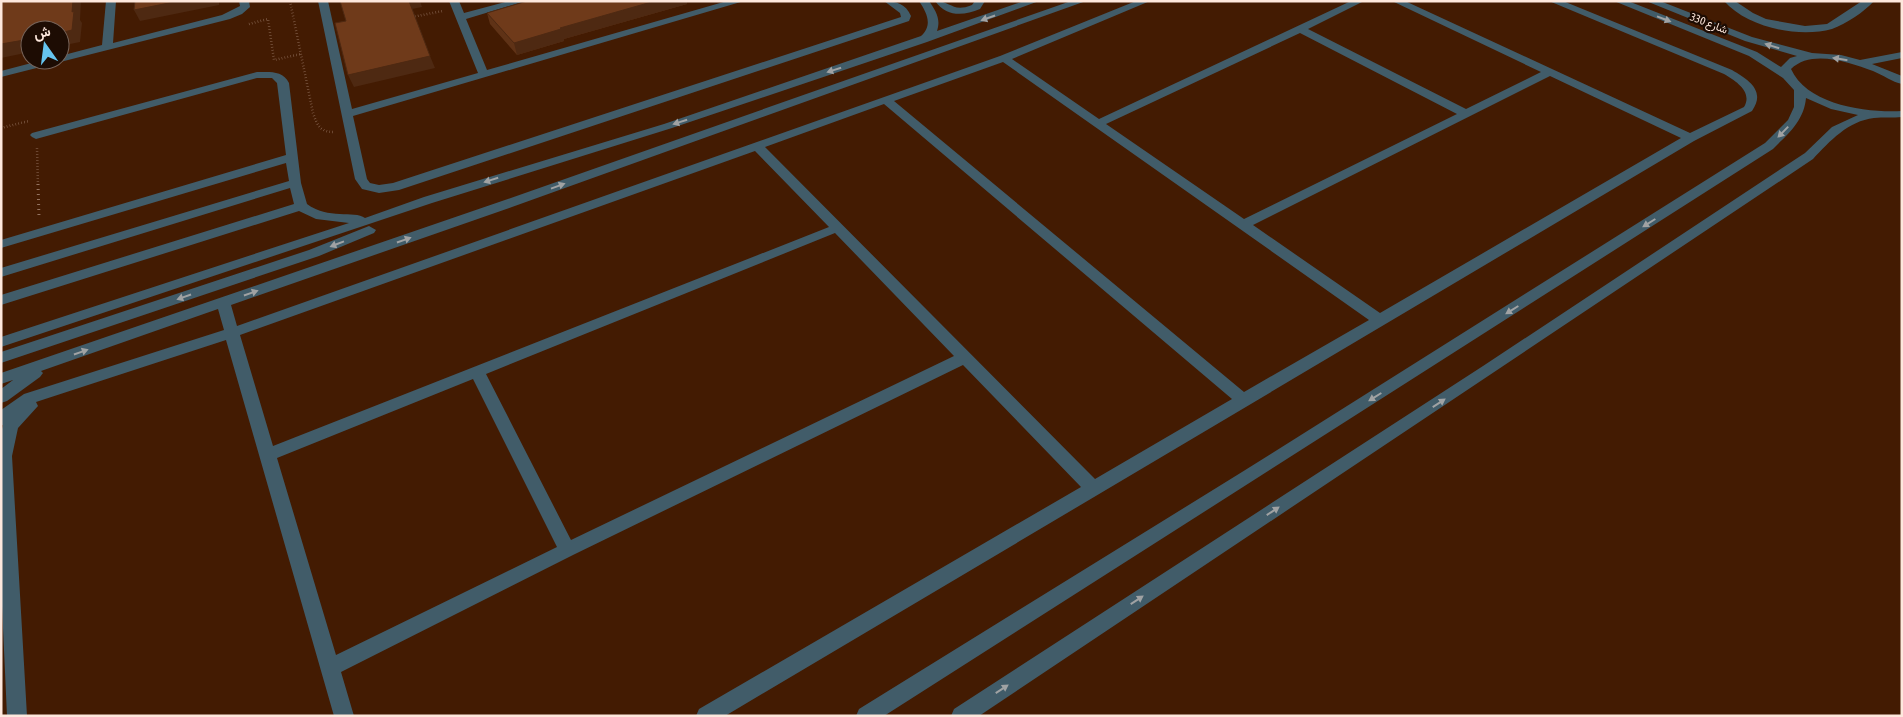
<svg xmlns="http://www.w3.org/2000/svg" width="1903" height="717" font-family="'Asap Condensed',Vazirmatn,sans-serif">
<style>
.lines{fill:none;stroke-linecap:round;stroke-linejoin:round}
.path-far1{stroke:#947360;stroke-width:2.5;stroke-dasharray:0.5 2.5;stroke-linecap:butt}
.path{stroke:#947360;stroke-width:3;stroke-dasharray:1 4;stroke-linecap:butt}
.minor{fill:#415c69;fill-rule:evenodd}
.wall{fill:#5f3216}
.shaded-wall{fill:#4e2912}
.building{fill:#6f3a1a;stroke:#4e2912}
.oneway{fill:#a0a2a3}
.labels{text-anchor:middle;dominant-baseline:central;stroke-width:4.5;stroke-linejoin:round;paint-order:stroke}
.far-street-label{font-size:11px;fill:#fee8dd;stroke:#1d0c03}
</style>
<rect width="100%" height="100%" fill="#431b02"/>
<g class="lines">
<path class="path-far1" d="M290,1L313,113C317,125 320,132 334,132
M412,17L443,11
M249,24L268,19L274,60L301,54
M1,128L29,121
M37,148L38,185"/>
<path class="path" d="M38,184L39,217"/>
<path class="minor" d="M106,1H116L113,43L222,15L240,6L239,1H249L250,7L242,14L230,19L1,77V71L43,60H60V56L102,45Z
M318,1H328L352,109L478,73L449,1H459L464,13L509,1H526L466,19L487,70L727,1H744L353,116L367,179L370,183L379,185L393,183L901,17L900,13L884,1C896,1 906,4 911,16L909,21L399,190L379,193L362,189L355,179Z
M919,1H929C936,11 941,19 937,31L1024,1H1039L927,42L672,128L432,203L1,347V337L349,223L316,219L299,211L1,305V295L294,204L290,188L1,277V268L289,181L286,163L1,248V240L286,155L277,83L272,78H257L36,139L32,137L30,135L32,133L257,72C269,72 283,70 289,83L301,183L307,204C328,220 354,210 365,218L424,197L664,124L921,36C933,25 927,13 919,1Z
M935,1C952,1 952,13 972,5L975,1H985L980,9C963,16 947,17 935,1Z
M1071,1H1086L512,207L231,305L237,326L1000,56L1136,1H1150L1012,59L1099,119L1351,1H1364L1308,29L1466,109L1541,72L1392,1H1405L1690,133L1744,107C1753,92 1736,81 1724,74L1549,1H1563L1732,70C1749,80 1766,91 1752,111L1694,141L725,716H696L699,709L1081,487L963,365L573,555L341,672L354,716H334L226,340L36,402L38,406L18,428L12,456L27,716H7L1,584V433L3,425L1,426V410L24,394L224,330L218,309L41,371L43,373L40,377L7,401L1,403V389L13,380L1,384V373L502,201ZM1300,33L1457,114L1244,219L1106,124ZM1003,62L1369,320L1244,392L894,101ZM1550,76L1681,138L1380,313L1253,225ZM884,104L1232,399L1095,479L765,147ZM755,151L829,227L273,446L240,335ZM835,233L954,356L571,540L486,374ZM473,379L557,547L336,655L277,458Z
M1614,1H1628L1757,52L1781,67L1790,58L1797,56L1745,41L1646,1H1660L1752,37L1812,53L1841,55L1860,60L1902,52V58L1872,64L1902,76V84C1892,82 1883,75 1873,71C1849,62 1811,49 1791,69C1807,105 1867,113 1902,111V117C1893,118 1883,117 1874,118C1848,121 1830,141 1813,159L979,716H951L954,709L1483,366L1805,153L1832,127L1858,115L1831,109L1806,98C1804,121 1788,134 1773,149L884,716H856L859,709L1242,472L1765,143L1788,120L1794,107V90L1783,78L1749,56Z
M1724,1H1735L1753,13L1766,19L1805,26L1827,24L1862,1H1874C1864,12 1846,24 1832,29C1799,38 1748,28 1724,1Z
M369,226L376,230L374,233L319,256L1,363V352L309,250Z"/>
</g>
<path class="wall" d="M527,1H687V4L564,39V41L517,55L490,24L487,13Z"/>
<path class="shaded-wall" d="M73,1H81L80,20L82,23L80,42L60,46V33L72,12Z
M179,1H219V5L140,21L134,10Z
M409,1H420L422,7L412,9Z
M655,1H687V4L564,39V41L517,55L514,43L560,28Z
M30,39V52L1,58V44Z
M430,56L435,68L354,87L348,75Z"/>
<path class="building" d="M1,1H73L72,12L74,11L72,30L60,33V30H30V39L1,44Z
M135,1H179L134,10Z
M340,1H409L430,56L348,75L335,23L346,21Z
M527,1H655L560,28L561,29L514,43L487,13Z"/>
<defs><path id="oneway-solid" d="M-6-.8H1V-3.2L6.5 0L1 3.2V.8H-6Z" transform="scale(1.25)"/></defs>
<g class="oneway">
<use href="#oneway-solid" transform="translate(988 18) rotate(161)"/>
<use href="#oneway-solid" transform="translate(1664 19) rotate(21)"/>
<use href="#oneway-solid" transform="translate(1772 46) rotate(-163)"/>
<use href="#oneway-solid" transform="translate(1840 59) rotate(-171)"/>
<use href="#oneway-solid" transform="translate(834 70) rotate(162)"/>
<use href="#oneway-solid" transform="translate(680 122) rotate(162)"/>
<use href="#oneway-solid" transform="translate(1783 132) rotate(134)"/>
<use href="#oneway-solid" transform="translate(491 180) rotate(163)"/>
<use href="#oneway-solid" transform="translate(558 186) rotate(-20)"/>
<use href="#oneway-solid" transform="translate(1649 223) rotate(148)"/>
<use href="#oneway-solid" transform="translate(404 240) rotate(-19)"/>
<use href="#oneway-solid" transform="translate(337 244) rotate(159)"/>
<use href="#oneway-solid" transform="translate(251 293) rotate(-19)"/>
<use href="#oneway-solid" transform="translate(184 297) rotate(161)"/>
<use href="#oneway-solid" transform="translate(1512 310) rotate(148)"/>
<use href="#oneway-solid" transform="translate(81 352) rotate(-19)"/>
<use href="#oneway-solid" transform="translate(1375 397) rotate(148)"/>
<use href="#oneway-solid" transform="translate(1439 403) rotate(-33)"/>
<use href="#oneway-solid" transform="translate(1273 511) rotate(-33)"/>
<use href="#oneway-solid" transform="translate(1137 600) rotate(-33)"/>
<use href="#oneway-solid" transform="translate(1002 689) rotate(-33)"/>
</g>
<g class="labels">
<g class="far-street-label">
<text transform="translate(1709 23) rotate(21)">شارع 330</text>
</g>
</g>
<rect width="1903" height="717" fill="none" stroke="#fee8dd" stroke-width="5"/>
<g transform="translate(45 45) rotate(346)"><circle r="24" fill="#1d0c03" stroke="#77645a"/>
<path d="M0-4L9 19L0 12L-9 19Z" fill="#66c4ef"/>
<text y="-8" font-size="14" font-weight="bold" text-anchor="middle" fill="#fee8dd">ش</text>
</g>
</svg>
